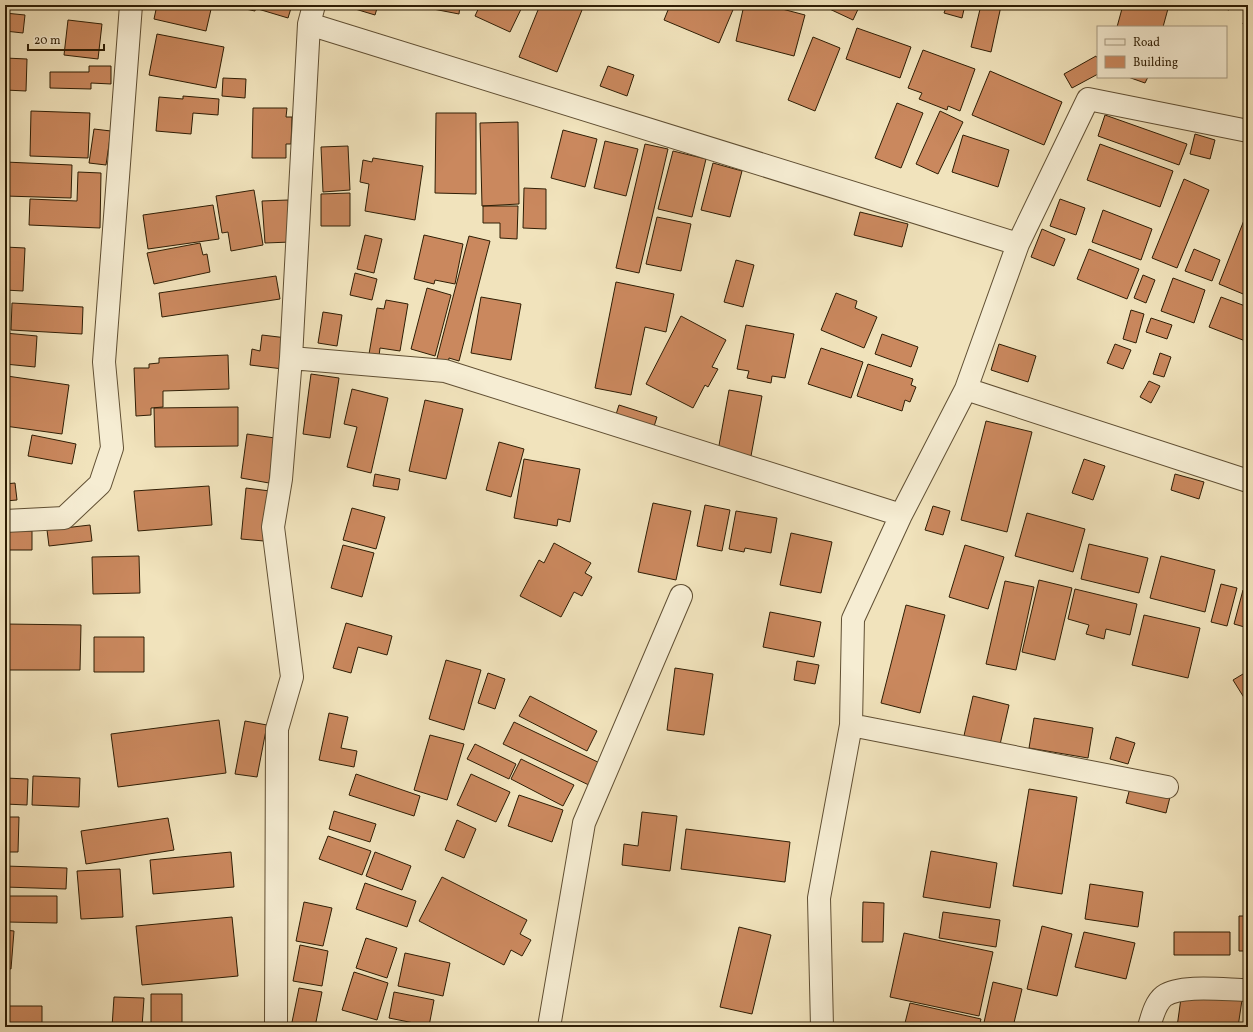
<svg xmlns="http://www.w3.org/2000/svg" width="1253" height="1032" font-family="Vollkorn,serif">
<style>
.building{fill:#ca885e;stroke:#2f1e05}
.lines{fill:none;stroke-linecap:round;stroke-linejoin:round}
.minor-casing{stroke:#604f33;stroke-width:24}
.minor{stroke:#f6edd3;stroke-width:22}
</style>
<rect width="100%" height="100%" fill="#f1e3bc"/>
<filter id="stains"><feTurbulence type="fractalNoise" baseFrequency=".005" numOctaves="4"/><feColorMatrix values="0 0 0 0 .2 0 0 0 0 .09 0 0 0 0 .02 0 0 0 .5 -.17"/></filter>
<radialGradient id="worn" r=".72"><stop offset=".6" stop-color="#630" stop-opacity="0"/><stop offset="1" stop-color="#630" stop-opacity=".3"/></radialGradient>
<path class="building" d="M157,5H212L206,31L154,19Z
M236,5H256L255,11L236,7Z
M259,5H292L288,18L258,9Z
M342,5H378L375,15Z
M429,5H460L459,14L428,8Z
M480,5H523L510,32L475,16Z
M540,5H584L557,72L519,57Z
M670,5H735L719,43L664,20Z
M744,5H767L805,15L794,56L736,41Z
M821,5H860L853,20Z
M947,5H965L962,18L944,13Z
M981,5L1001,6L991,52L971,47Z
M1123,5H1169L1163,27H1117Z
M1211,5H1230L1229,10Z
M1248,8V26L1243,24Z
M5,13L25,15L23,33L5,31Z
M68,20L102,24L98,59L64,55Z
M857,28L911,47L900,78L846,59Z
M157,34L224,47L216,88L149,75Z
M813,37L840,48L815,111L788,100Z
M923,50L975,69L960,111L948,106L947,110L919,99L922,93L908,88Z
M1096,56L1098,59V74L1072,88L1064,74Z
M5,58L27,59L26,91L5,90Z
M89,66H111V84L91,83V89L50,88V72H89Z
M608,66L634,75L627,96L600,86Z
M990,71L1062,102L1044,145L972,115Z
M1128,77H1148L1145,83Z
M223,78L246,79L245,98L222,96Z
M183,96L219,99L218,115L193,113L191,134L156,131L159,97L183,99Z
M897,103L923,113L901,168L875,158Z
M253,108H287L286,117H292L291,144H286V158H252Z
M31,111L90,113L88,158L30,156Z
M940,111L963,122L938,174L916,164Z
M436,113H476V194L435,193Z
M1105,115L1187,144L1179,165L1098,136Z
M518,122L519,204L482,206L480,123Z
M94,129L111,131L106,165L89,163Z
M563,130L597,139L585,187L551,178Z
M1195,134L1215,140L1210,159L1190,154Z
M963,135L1009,150L998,187L952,172Z
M605,141L638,149L626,196L594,188Z
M645,144L668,149L639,273L616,268Z
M1100,144L1173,171L1160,207L1087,180Z
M348,146L350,190L323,192L321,147Z
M673,151L706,159L692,217L658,209Z
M373,158L423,166L415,220L365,211L369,184L360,182L363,160L372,162Z
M5,162L72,165L71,198L5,196Z
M713,163L742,171L730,217L701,210Z
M78,172L101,173L100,228L29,225L30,199L77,201Z
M1184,179L1209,190L1177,268L1152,258Z
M524,188L546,189V229L523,228Z
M254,190L263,245L231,251L228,232L222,233L216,196Z
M350,193V226H321V194Z
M1060,199L1085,208L1076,235L1050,226Z
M288,200L291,242L265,243L262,201Z
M213,205L219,239L148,249L143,215Z
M483,206H518L517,239L500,238V223H483Z
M1103,210L1152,229L1141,260L1092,242Z
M1248,210V296L1219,284Z
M860,212L908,224L902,247L854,235Z
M657,217L691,224L681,271L646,264Z
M1042,229L1065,239L1054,266L1031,257Z
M365,235L382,239L374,273L357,269Z
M424,235L463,244L455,284L435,280L434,284L414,279Z
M469,236L490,241L459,361L449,358L447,369L435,366Z
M200,243L203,255L207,254L210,272L154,284L147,253Z
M5,247L25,248L23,291L5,290Z
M1089,249L1139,269L1127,299L1077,279Z
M1194,249L1220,260L1212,281L1185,271Z
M736,260L754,265L743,307L724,302Z
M355,273L377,279L372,300L350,295Z
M1143,275L1155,280L1146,303L1134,298Z
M276,276L280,299L162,317L159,293Z
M1173,278L1205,290L1194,323L1161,311Z
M616,282L674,294L666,332L645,327L631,395L595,388Z
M427,288L451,295L435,356L411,349Z
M836,293L857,301L855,308L877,317L864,348L821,330Z
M481,297L521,304L511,360L471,353Z
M1221,297L1248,307V342L1209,327Z
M386,300L408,304L400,351L380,348L379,356L369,354L377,308L384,309Z
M12,303L83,307L82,334L11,330Z
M1131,310L1144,314L1136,343L1123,339Z
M323,312L342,315L337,346L318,343Z
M681,316L726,340L712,367L718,369L708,387L705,385L693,408L646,384Z
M1151,318L1172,325L1167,339L1146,332Z
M746,325L794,334L785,378L772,376L771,383L747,378L749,371L737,369Z
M5,333L37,336L35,367L5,364Z
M882,334L918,347L911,367L875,354Z
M262,335L287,338L283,369L250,365L252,349L260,351Z
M999,344L1036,356L1028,382L991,370Z
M1115,344L1131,350L1123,369L1107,363Z
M821,348L863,362L851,398L808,384Z
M1160,353L1171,357L1164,377L1153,374Z
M228,355L229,389L163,391V407L151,408V415L136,416L134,368H149V364L159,363V358Z
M868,364L913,379L911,385L916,387L910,402L905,400L902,411L857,396Z
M311,374L339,378L330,438L303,434Z
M7,376L69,385L62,434L5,426V389Z
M1149,381L1160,386L1151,403L1140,397Z
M352,389L388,398L371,473L347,467L357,427L344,424Z
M729,390L762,396L751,456L718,451Z
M425,400L463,409L446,479L409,471Z
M619,405L657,417L651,436L613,424Z
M238,407V446L155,447L154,408Z
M986,421L1032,432L1007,532L961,520Z
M247,434L275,438L269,483L241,478Z
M32,435L76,444L72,464L28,456Z
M499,442L524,449L511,497L486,490Z
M524,459L580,469L570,522L558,519L557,526L514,518Z
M1084,459L1105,466L1093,500L1072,493Z
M375,474L400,479L398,490L373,486Z
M1175,474L1204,482L1199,499L1171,490Z
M15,483L17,500L5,501V484Z
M209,486L212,525L138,531L134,491Z
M246,488L270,491L264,541L241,539Z
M653,503L691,511L676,580L638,572Z
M705,505L730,510L722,551L697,546Z
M933,506L950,511L943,535L925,530Z
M352,508L385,517L376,549L343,540Z
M736,511L777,518L771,553L745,548L744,552L729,549Z
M1027,513L1085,529L1073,572L1015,556Z
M90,525L92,541L49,546L47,530Z
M6,531H32V550H6Z
M791,533L832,542L821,593L780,585Z
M554,543L591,563L585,573L592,577L582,596L574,592L561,617L520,596L539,560L544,563Z
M1089,544L1148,558L1139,593L1081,579Z
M343,545L374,553L362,597L331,588Z
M965,545L1004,557L988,609L949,597Z
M139,556L140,593L93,594L92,557Z
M1161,556L1215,570L1205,612L1150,598Z
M1039,580L1072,588L1055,660L1022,652Z
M1005,581L1034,587L1016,670L986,664Z
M1221,584L1237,588L1227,626L1211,622Z
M1075,589L1137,604L1130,635L1106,629L1104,639L1086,634L1089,625L1068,619Z
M1243,590L1248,591V628L1234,624Z
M906,605L945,615L920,713L881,703Z
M770,612L821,622L814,657L763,647Z
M1144,615L1200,628L1188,678L1132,665Z
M346,623L392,636L387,655L358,647L351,673L333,668Z
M5,624L81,625L80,670H5Z
M94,637H144V672H94Z
M446,660L481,670L464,730L429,719Z
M797,661L819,665L815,684L794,680Z
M675,668L713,674L704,735L667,730Z
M1248,671V704L1233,680Z
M488,673L505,679L495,709L478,703Z
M530,696L597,731L587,751L519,716Z
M973,696L1009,705L999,749L963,740Z
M329,713L348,717L341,748L357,751L354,767L319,760Z
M1034,718L1093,728L1088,758L1029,748Z
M219,720L226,773L118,787L111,734Z
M245,721L267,725L257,777L235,774Z
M514,722L604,765L593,787L503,744Z
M430,735L464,744L447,800L414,790Z
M1116,737L1135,743L1128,764L1110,759Z
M475,744L516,764L509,779L467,759Z
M521,759L574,785L563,806L511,779Z
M356,774L420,796L414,816L349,795Z
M471,774L510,792L496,822L457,805Z
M33,776L80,778L79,807L32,805Z
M5,778L28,779L27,805L5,804Z
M1131,784L1171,793L1166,813L1126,803Z
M1029,789L1077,797L1062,894L1013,886Z
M519,795L563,810L552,842L508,826Z
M334,811L376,824L370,842L329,829Z
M642,812L677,816L670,871L622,865L624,844L638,846Z
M5,817H19L18,852H5Z
M168,818L174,850L86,864L81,831Z
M457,820L476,829L464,858L445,850Z
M686,829L790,842L785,882L681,869Z
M328,836L371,851L362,875L319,859Z
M931,851L997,863L990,908L923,897Z
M231,852L234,887L153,894L150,860Z
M375,852L411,866L402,890L366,876Z
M5,866L67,868L66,889L5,887Z
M120,869L123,917L81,919L77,871Z
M442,877L527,920L520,934L531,940L522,956L511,950L504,965L419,921Z
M365,883L416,901L407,927L356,909Z
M1090,884L1143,892L1138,927L1085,919Z
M8,896H57V923L7,922Z
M304,902L332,908L323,946L296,941Z
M863,902L884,903L883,942H862Z
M943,912L1000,920L996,947L939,938Z
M1239,916H1248V951H1239Z
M232,917L238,976L142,985L136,926Z
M1042,926L1072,934L1057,996L1027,989Z
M739,927L771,935L752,1014L720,1007Z
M5,930L14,931L11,969L5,968Z
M1084,932L1135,943L1126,979L1075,967Z
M1174,932H1230V955H1174Z
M904,933L993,952L979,1016L890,997Z
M366,938L397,948L387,978L356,968Z
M300,945L328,951L322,986L293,981Z
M405,953L450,963L443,996L398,986Z
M354,972L388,983L377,1020L342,1010Z
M993,982L1022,989L1013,1027H983Z
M299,988L322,992L315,1027H291Z
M1182,991L1242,1000L1238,1027H1177Z
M394,992L434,1000L429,1026L389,1018Z
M151,994H182V1027H151Z
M114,997L144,998L142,1027H112Z
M910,1003L981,1019L979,1027H904Z
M5,1006H42V1027H5Z
M221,1025V1027H189Z"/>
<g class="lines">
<defs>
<path id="minor" d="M309,24L1018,244
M291,358L445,371L901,515
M966,389L1248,481
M5,521L64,518L100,484L112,448L104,362L131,5
M851,725L1167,787
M276,1027L277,729L292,677L273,527L281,479L291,358L309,24L314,5
M549,1027L584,823L681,596
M822,1027L819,898L851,725L853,619L901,515L966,389L1018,244L1088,99L1248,131
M1149,1027C1152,1017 1155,1003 1164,996C1181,984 1227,990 1248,990"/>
</defs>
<use href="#minor" class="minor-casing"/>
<use href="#minor" class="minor"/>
</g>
<rect width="1253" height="1032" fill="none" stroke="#f1e3bc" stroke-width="20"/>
<rect x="6" y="6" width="1241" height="1020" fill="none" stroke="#2f1e05" stroke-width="2"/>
<rect x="10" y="10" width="1233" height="1012" fill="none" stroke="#2f1e05"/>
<rect x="1097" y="26" width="130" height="52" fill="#f6edd3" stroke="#a69a81"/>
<rect x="1105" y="39" width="20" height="6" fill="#f6edd3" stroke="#a69a81"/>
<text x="1133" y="46" font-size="12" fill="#2f1e05">Road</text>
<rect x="1105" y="56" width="20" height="12" fill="#ca885e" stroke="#a69a81"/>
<text x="1133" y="66" font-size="12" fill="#2f1e05">Building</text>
<path d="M28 44v6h76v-6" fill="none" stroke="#2f1e05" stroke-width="2"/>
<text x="34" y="44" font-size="12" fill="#2f1e05" stroke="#f6edd3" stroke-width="3" paint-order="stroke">20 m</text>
<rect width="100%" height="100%" filter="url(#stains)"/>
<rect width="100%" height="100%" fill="url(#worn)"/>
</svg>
